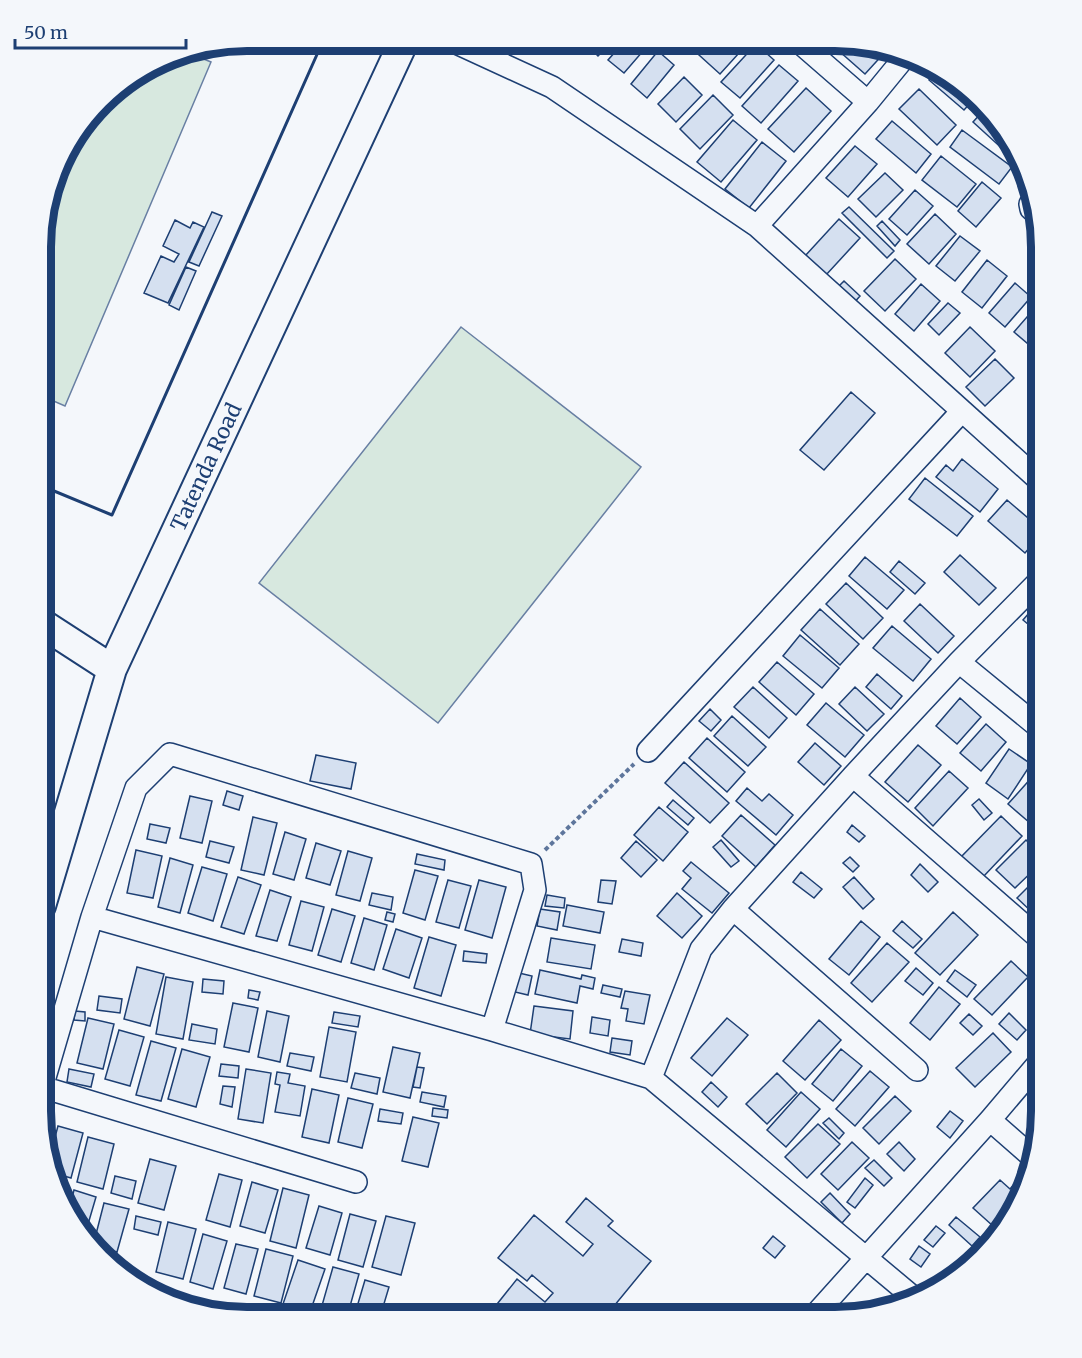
<svg xmlns="http://www.w3.org/2000/svg" width="1082" height="1358" font-family="Merriweather,serif">
<style>
.green{fill:#d7e8df;stroke:#687fa3;stroke-width:1.5}
.building{fill:#d5e0f0;stroke:#1d3f73;stroke-width:1.5}
.lines{fill:none;stroke-linecap:round;stroke-linejoin:round}
.street-casing{stroke:#1d3f73;stroke-width:24}
.secondary-casing{stroke:#1d3f73;stroke-width:32}
.path{stroke:#5e769c;stroke-width:4;stroke-dasharray:4.5 3;stroke-linecap:butt}
.street{stroke:#f4f7fb;stroke-width:21}
.secondary{stroke:#f4f7fb;stroke-width:28}
.wall{stroke:#1d3f73;stroke-width:3}
.labels{text-anchor:middle;dominant-baseline:central;stroke-width:4.5;stroke-linejoin:round;paint-order:stroke}
.street-label{font-size:21px;fill:#1d3f73;stroke:#f4f7fb}
.rim{fill:none;stroke:#1d3f73;stroke-width:8}
</style>
<rect width="100%" height="100%" fill="#f4f7fb"/>
<path class="green" d="M184,51L211,62L65,406L42,396V220L68,144L111,92Z
M461,327L641,467L438,723L259,583Z"/>
<path class="building" d="M583,41L612,42L598,56Z
M624,42L650,43L624,73L608,60Z
M712,42H749L720,74L699,55Z
M848,42H862L886,51L865,74L839,51Z
M756,44L774,60L740,98L721,82Z
M658,51L674,65L647,98L631,84Z
M779,65L798,81L761,123L742,106Z
M937,70L950,75L973,100L964,110L929,80Z
M684,77L702,95L676,122L658,104Z
M806,88L831,111L794,152L768,129Z
M919,89L956,125L937,145L899,109Z
M713,95L733,115L700,149L680,129Z
M983,111L1014,144L1007,153L973,122Z
M733,120L757,140L721,182L697,162Z
M892,121L931,154L916,173L876,139Z
M962,130L1012,167L999,184L950,147Z
M762,142L786,161L749,208L725,189Z
M855,146L877,164L848,197L826,178Z
M941,156L976,184L957,207L922,180Z
M885,173L903,190L876,217L858,199Z
M982,182L1001,198L976,227L958,211Z
M915,190L933,206L907,235L889,219Z
M849,207L894,251L887,258L842,213Z
M212,212L222,216L199,266L189,262Z
M935,214L956,234L929,264L907,244Z
M839,219L860,238L826,275L805,256Z
M175,220L190,228L193,222L204,227L168,303L144,293L161,256L174,262L179,254L163,246Z
M882,221L900,240L895,246L877,226Z
M960,236L980,251L955,281L936,266Z
M895,259L916,279L885,311L864,291Z
M987,260L1007,276L982,308L962,292Z
M186,267L196,271L179,310L169,305Z
M844,281L860,296L853,304L837,288Z
M1015,283L1031,297L1005,327L989,313Z
M921,284L940,301L914,331L895,314Z
M1040,302L1041,304V341L1034,349L1014,332Z
M948,303L960,313L939,335L928,324Z
M970,327L995,351L970,377L945,353Z
M995,359L1014,378L985,406L966,387Z
M851,392L875,413L824,470L800,450Z
M962,459L998,489L980,512L936,477L946,465L953,471Z
M925,478L973,516L957,536L909,499Z
M1007,500L1041,529V534L1025,553L988,521Z
M960,555L996,588L979,605L944,572Z
M865,557L904,590L887,609L849,576Z
M899,561L925,583L915,594L890,572Z
M846,583L883,618L863,639L826,604Z
M920,604L954,636L938,653L904,621Z
M820,609L859,644L840,665L801,630Z
M1029,613L1041,624V635L1023,620Z
M892,626L931,659L913,681L873,648Z
M800,635L839,668L822,688L783,656Z
M777,662L814,694L796,715L759,682Z
M877,674L902,696L891,709L866,687Z
M753,687L787,718L769,738L734,707Z
M855,687L884,714L867,731L839,704Z
M960,698L981,717L957,744L936,726Z
M826,703L864,735L845,757L807,725Z
M710,709L721,720L711,731L699,721Z
M732,716L766,747L748,766L714,736Z
M986,724L1006,742L981,771L960,753Z
M707,738L745,772L727,792L689,758Z
M815,743L841,766L824,785L798,762Z
M918,745L941,765L908,802L885,782Z
M1009,749L1031,764L1008,799L986,783Z
M316,755L356,763L351,789L310,781Z
M684,762L729,803L710,823L665,783Z
M1041,767V809L1030,823L1008,804Z
M949,771L968,788L933,826L915,808Z
M747,788L762,801L769,794L793,815L776,835L736,801Z
M227,791L243,796L239,810L223,805Z
M190,796L212,801L202,843L180,838Z
M979,799L992,813L984,820L972,805Z
M673,800L694,818L688,825L667,807Z
M659,807L688,832L663,861L634,835Z
M741,815L775,845L756,867L722,836Z
M1041,815V833L1033,826Z
M1001,816L1022,836L983,877L961,857Z
M253,817L277,823L264,875L241,870Z
M150,824L170,828L166,843L147,839Z
M852,825L865,836L859,842L847,832Z
M285,832L306,839L294,880L273,874Z
M721,840L739,861L731,867L713,847Z
M1026,840L1041,855V863L1015,888L996,870Z
M210,841L234,847L229,863L206,857Z
M636,841L657,860L641,877L621,858Z
M316,843L341,851L330,885L306,878Z
M136,850L162,856L153,898L127,893Z
M348,851L372,858L360,901L336,895Z
M417,854L445,860L444,870L415,864Z
M850,857L859,866L853,872L843,863Z
M170,858L193,865L180,913L158,907Z
M691,862L729,893L712,913L682,889L691,878L683,871Z
M920,864L938,882L928,892L911,875Z
M202,867L227,874L213,921L188,913Z
M415,870L438,876L425,920L403,913Z
M801,872L822,889L814,898L793,882Z
M1041,874V910L1036,916L1017,898Z
M238,877L261,885L244,934L221,927Z
M854,877L874,899L863,909L843,887Z
M448,880L471,886L459,928L436,922Z
M479,880L506,887L492,938L465,930Z
M601,880L616,881L612,904L598,902Z
M270,890L291,897L277,941L256,936Z
M372,893L393,897L391,910L369,905Z
M677,893L702,916L682,938L657,916Z
M547,895L565,898L564,908L545,906Z
M301,901L324,907L312,951L289,945Z
M567,905L604,912L600,933L563,926Z
M332,909L355,916L341,962L318,955Z
M540,909L560,912L557,930L537,926Z
M387,912L395,914L393,922L385,920Z
M953,912L978,935L940,975L915,953Z
M364,918L387,925L374,970L351,963Z
M861,921L880,937L849,975L829,959Z
M902,921L922,939L913,948L893,931Z
M396,929L422,938L409,978L383,969Z
M429,937L456,945L441,996L414,988Z
M551,938L595,945L591,969L547,962Z
M622,939L643,943L641,956L619,952Z
M887,943L909,962L872,1002L851,983Z
M464,951L487,954L486,963L463,961Z
M1011,961L1028,977L992,1015L974,999Z
M137,967L164,974L150,1026L124,1019Z
M916,968L933,983L923,995L905,981Z
M540,970L581,979L582,975L595,978L593,989L580,986L577,1003L535,994Z
M955,970L976,985L967,997L947,981Z
M519,973L532,976L528,995L515,992Z
M166,977L193,982L183,1039L156,1034Z
M203,979L224,981L223,994L202,992Z
M603,985L622,989L620,997L601,993Z
M939,987L960,1004L930,1040L910,1023Z
M249,990L260,992L258,1000L248,998Z
M625,991L650,995L644,1024L626,1021L628,1009L621,1008Z
M99,996L122,999L120,1013L97,1010Z
M233,1003L258,1008L249,1052L224,1047Z
M534,1006L573,1011L570,1039L530,1034Z
M75,1011L85,1012V1021L74,1020Z
M267,1011L289,1016L280,1062L258,1057Z
M334,1012L360,1016L358,1027L332,1023Z
M1009,1013L1026,1030L1017,1040L999,1024Z
M969,1014L982,1026L973,1035L960,1023Z
M592,1017L610,1020L608,1036L590,1033Z
M88,1018L114,1024L103,1069L77,1063Z
M727,1018L748,1035L712,1076L691,1058Z
M819,1020L841,1040L805,1080L783,1061Z
M192,1024L217,1029L215,1044L189,1040Z
M329,1027L356,1032L347,1082L320,1077Z
M119,1030L144,1037L130,1086L105,1079Z
M993,1033L1011,1052L975,1087L956,1068Z
M612,1038L632,1041L630,1055L610,1052Z
M151,1041L176,1048L161,1101L136,1095Z
M393,1047L420,1053L410,1098L383,1092Z
M182,1049L210,1057L196,1107L168,1099Z
M841,1049L862,1066L833,1101L812,1084Z
M290,1053L314,1057L311,1071L287,1066Z
M221,1064L239,1066L238,1078L219,1076Z
M417,1067L424,1068L420,1088L413,1087Z
M69,1069L94,1074L91,1087L67,1082Z
M246,1069L271,1073L263,1123L238,1119Z
M870,1071L889,1087L855,1126L836,1109Z
M277,1072L290,1074L288,1083L305,1086L300,1116L275,1112L280,1085L275,1084Z
M355,1073L380,1078L377,1094L351,1088Z
M777,1073L797,1093L767,1124L746,1104Z
M711,1082L727,1097L718,1107L702,1092Z
M223,1086L235,1087L232,1107L220,1104Z
M312,1089L339,1095L329,1143L302,1137Z
M422,1092L446,1096L444,1107L420,1102Z
M801,1092L820,1109L786,1147L767,1130Z
M895,1096L911,1111L879,1144L863,1128Z
M348,1098L373,1104L362,1148L338,1142Z
M433,1108L448,1110L447,1118L432,1116Z
M380,1109L403,1113L401,1124L378,1121Z
M950,1111L963,1121L950,1138L937,1127Z
M413,1117L439,1123L428,1167L402,1161Z
M829,1118L844,1133L839,1139L823,1123Z
M818,1124L840,1144L807,1178L785,1157Z
M58,1126L83,1133L71,1178L57,1174L51,1152Z
M88,1137L114,1144L103,1189L77,1182Z
M852,1142L869,1158L838,1190L821,1174Z
M899,1142L915,1159L904,1171L887,1154Z
M150,1159L176,1166L164,1210L138,1203Z
M874,1160L892,1178L884,1186L865,1168Z
M219,1174L242,1180L230,1227L206,1220Z
M115,1176L136,1181L132,1199L111,1193Z
M865,1178L873,1185L855,1208L847,1202Z
M1000,1180L1010,1189L1015,1183L1020,1187L1014,1203L993,1226L973,1208Z
M252,1182L278,1190L265,1233L240,1226Z
M283,1188L309,1195L296,1248L270,1241Z
M74,1190L96,1197L86,1231L68,1214Z
M830,1193L850,1214L842,1223L821,1202Z
M586,1198L613,1221L608,1226L651,1261L605,1317H495L490,1313L517,1279L545,1302L553,1293L532,1275L527,1281L498,1258L534,1215L583,1256L593,1244L566,1222Z
M104,1203L129,1209L117,1252L99,1247L94,1242Z
M319,1206L342,1213L330,1255L306,1248Z
M350,1214L376,1221L363,1267L338,1260Z
M136,1216L161,1222L158,1235L134,1229Z
M386,1216L415,1223L401,1275L372,1267Z
M956,1217L980,1237L972,1246L949,1225Z
M168,1222L196,1229L183,1279L156,1272Z
M936,1226L945,1233L933,1247L924,1240Z
M203,1234L227,1241L213,1289L190,1282Z
M773,1236L785,1246L775,1258L763,1248Z
M236,1244L258,1249L246,1294L224,1288Z
M919,1246L930,1254L921,1267L910,1259Z
M266,1249L293,1256L281,1303L254,1296Z
M298,1260L325,1269L309,1315L282,1307Z
M333,1267L359,1274L347,1317L319,1316Z
M365,1280L389,1287L380,1317H354Z"/>
<g class="lines">
<defs>
<path id="street" d="M452,41L552,87L757,226L1041,482
M799,42L868,102
M1030,204L1031,209
M757,226L868,102L904,58
M959,662L1041,729
M648,751L962,411
M853,776L1041,940
M733,909L917,1070
M92,917L492,1030L651,1078L913,1297
M651,1078L701,949L733,909L853,776L959,662L1041,579
M42,1087L356,1182
M41,1091L92,917L136,788L170,754L531,864L535,890L492,1030
M990,1120L1031,1156
M813,1317L990,1120L1041,1060"/>
<path id="secondary" d="M41,623L112,669
M41,906L112,669L404,41"/>
</defs>
<use href="#street" class="street-casing"/>
<use href="#secondary" class="secondary-casing"/>
<path class="path" d="M545,850L634,764"/>
<use href="#street" class="street"/>
<use href="#secondary" class="secondary"/>
<path class="wall" d="M42,486L112,515L323,41"/>
</g>
<g class="labels">
<g class="street-label">
<text transform="translate(206 467) rotate(-65)">Tatenda Road</text>
</g>
</g>
<path d="M0 0H1082V1358H0ZM247 51H835A196 196 0 0 1 1031 247V1111A196 196 0 0 1 835 1307H247A196 196 0 0 1 51 1111V247A196 196 0 0 1 247 51Z" fill="#f4f7fb" fill-rule="evenodd"/>
<path class="rim" d="M247 51H835A196 196 0 0 1 1031 247V1111A196 196 0 0 1 835 1307H247A196 196 0 0 1 51 1111V247A196 196 0 0 1 247 51Z"/>
<path d="M15 39v9h171v-9" fill="none" stroke="#1d3f73" stroke-width="3"/>
<text x="24" y="39" font-size="18" fill="#1d3f73" stroke="#f4f7fb" stroke-width="4.5" paint-order="stroke">50 m</text>
</svg>
